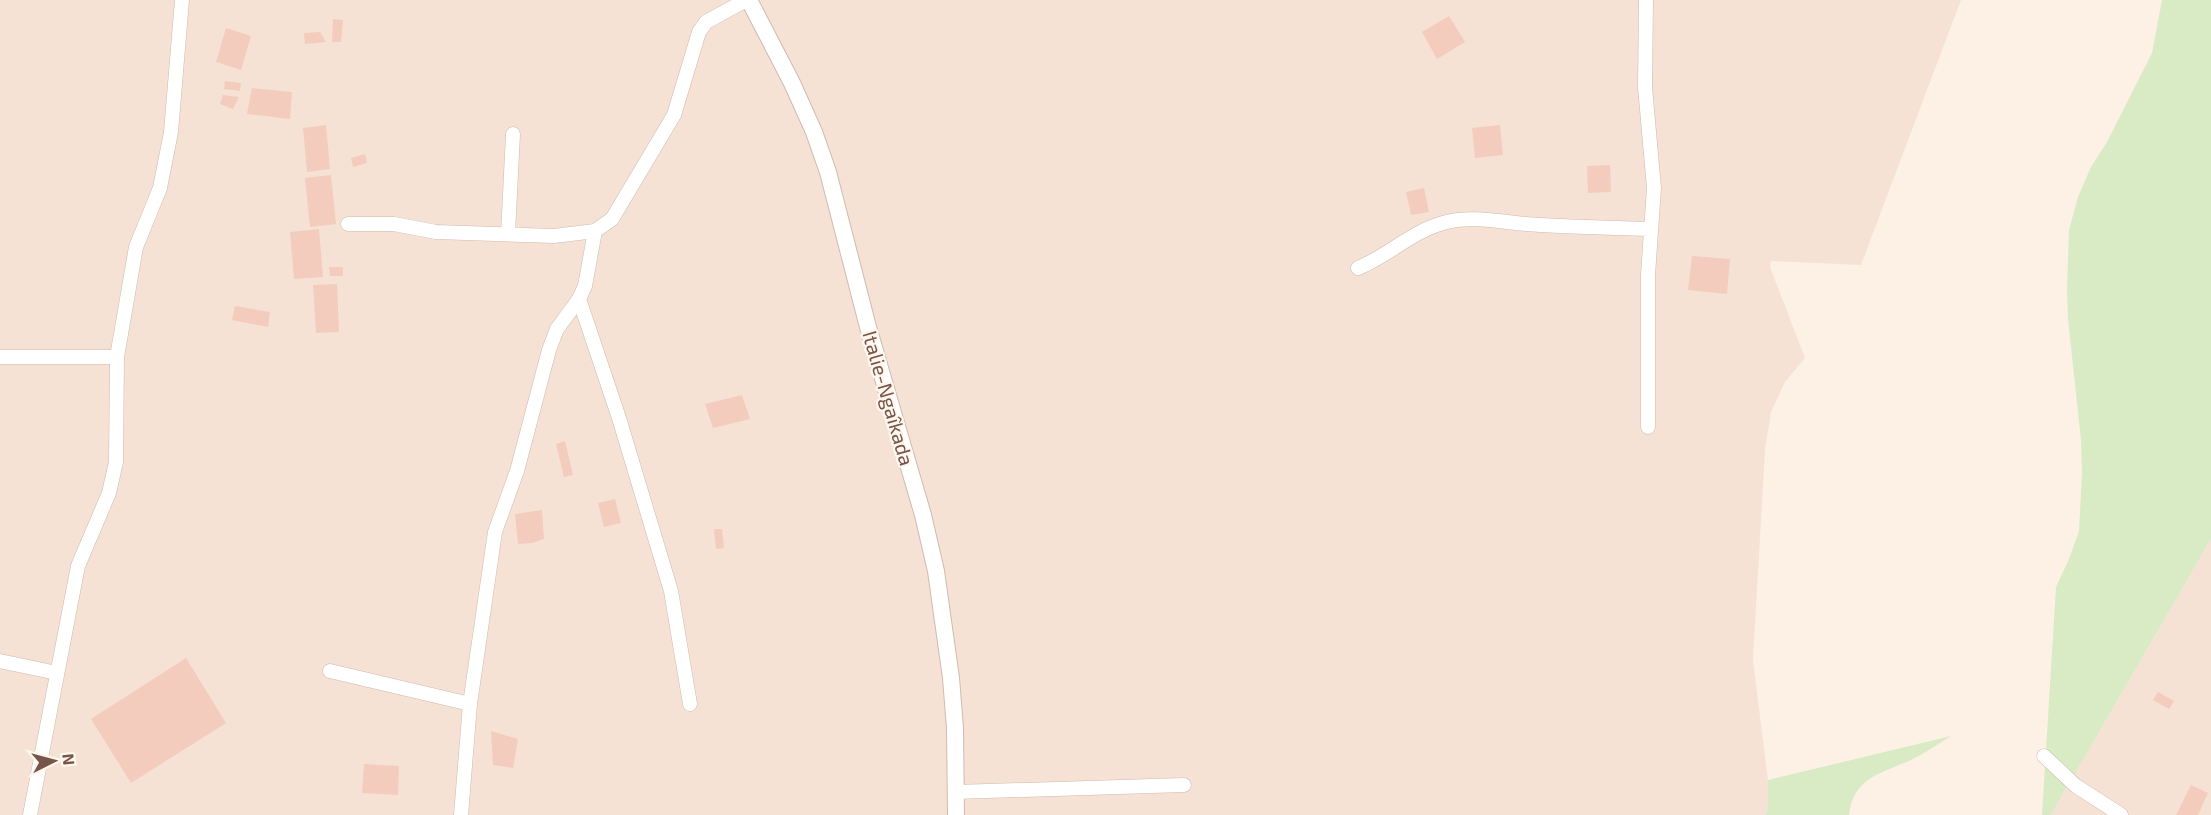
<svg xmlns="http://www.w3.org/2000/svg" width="2211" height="815" font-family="'Exo 2',sans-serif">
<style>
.residential{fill:#f5e2d5}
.green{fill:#d9ebc4}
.building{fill:#f3ccbd}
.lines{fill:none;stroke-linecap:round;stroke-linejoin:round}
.minor-casing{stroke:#d1baae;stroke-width:15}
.tertiary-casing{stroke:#d1baae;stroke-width:18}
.minor{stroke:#fff;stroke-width:14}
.tertiary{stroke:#fff;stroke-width:16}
.labels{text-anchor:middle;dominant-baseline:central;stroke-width:4.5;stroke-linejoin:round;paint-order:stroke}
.street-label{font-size:20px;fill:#77554a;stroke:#fff6ed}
</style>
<rect width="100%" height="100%" fill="#fdf1e6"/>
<path class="residential" d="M0,0H1961L1861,265L1771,261L1770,267L1805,358L1785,382L1771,412L1765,450L1753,660L1768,780V808L1765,815H0Z
M2211,539V815H2051Z"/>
<path class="green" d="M2162,0H2211V539L2051,815H2042L2056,587L2069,559L2079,531L2082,473L2081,440L2068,319L2067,289L2069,230L2078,197L2091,167L2107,142L2152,53Z
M1951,736C1938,744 1925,753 1911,760C1880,774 1854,777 1849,815H1765L1768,808V780Z"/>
<path class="building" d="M1449,16L1465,42L1437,59L1422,32Z
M333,19L343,20L341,42H332Z
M226,28L251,36L241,70L216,62Z
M320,32L326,42L305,44L304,33Z
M225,81L241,83L240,91L224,89Z
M252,88L292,92L290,119L247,114Z
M223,95L239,97L233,109L220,104Z
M326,125L330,169L307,172L303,128Z
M1500,125L1503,155L1475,158L1472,128Z
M365,154L367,163L353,167L351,158Z
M1610,165L1611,192L1588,193L1587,166Z
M331,175L336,224L310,227L305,178Z
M1424,188L1429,212L1411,215L1406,192Z
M319,229L323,277L294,279L290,232Z
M1692,256L1730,259L1727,294L1688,290Z
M329,267H343V276H330Z
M337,284L339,332L316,333L313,285Z
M235,306L270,312L268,327L232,320Z
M742,395L750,419L713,428L705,404Z
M565,441L573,475L564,477L556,444Z
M615,499L621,523L604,527L598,503Z
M542,510L544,539L532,543L518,544L515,514Z
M714,529H722L724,548L716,549Z
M186,658L226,723L131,783L91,719Z
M2158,692L2174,701L2169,709L2153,700Z
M491,731L518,739L513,768L493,765Z
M364,764L399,766L398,795L362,793Z
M2191,785L2208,793L2198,815H2176Z"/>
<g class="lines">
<defs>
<path id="minor" d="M1646,0L1645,87L1654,188L1648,275V427
M348,224H394L436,232L554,236L595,231L612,219L674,115L699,32L706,22L746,0
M508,234L513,134
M1358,268C1388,256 1411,232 1443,223C1473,214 1509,224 1540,225C1577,227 1614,228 1651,229
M579,299L619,418L671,591L690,704
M0,357H117
M0,661L57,673
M330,671L470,704
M2044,756L2076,786L2121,815
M955,792L1184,785
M30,815L78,566L109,493L116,462L117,357L136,247L160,188L171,132L182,0
M461,815L470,704L495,532L517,471L549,350L557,329L579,299L585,286L595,231"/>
<path id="tertiary" d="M749,0L792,83L814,132L828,172L868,327L923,515L936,571L951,678L955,728L956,815"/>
</defs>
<use href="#minor" class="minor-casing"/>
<use href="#tertiary" class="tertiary-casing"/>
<use href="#minor" class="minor"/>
<use href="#tertiary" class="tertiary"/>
</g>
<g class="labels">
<g class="street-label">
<text transform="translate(889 398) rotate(74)">Italie-Ngaîkada</text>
</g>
</g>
<g transform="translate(54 761) rotate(84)" stroke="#fff6ed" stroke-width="4.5" paint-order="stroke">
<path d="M0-4.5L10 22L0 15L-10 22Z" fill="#77554a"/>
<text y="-9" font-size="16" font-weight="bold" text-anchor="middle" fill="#77554a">N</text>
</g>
</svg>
